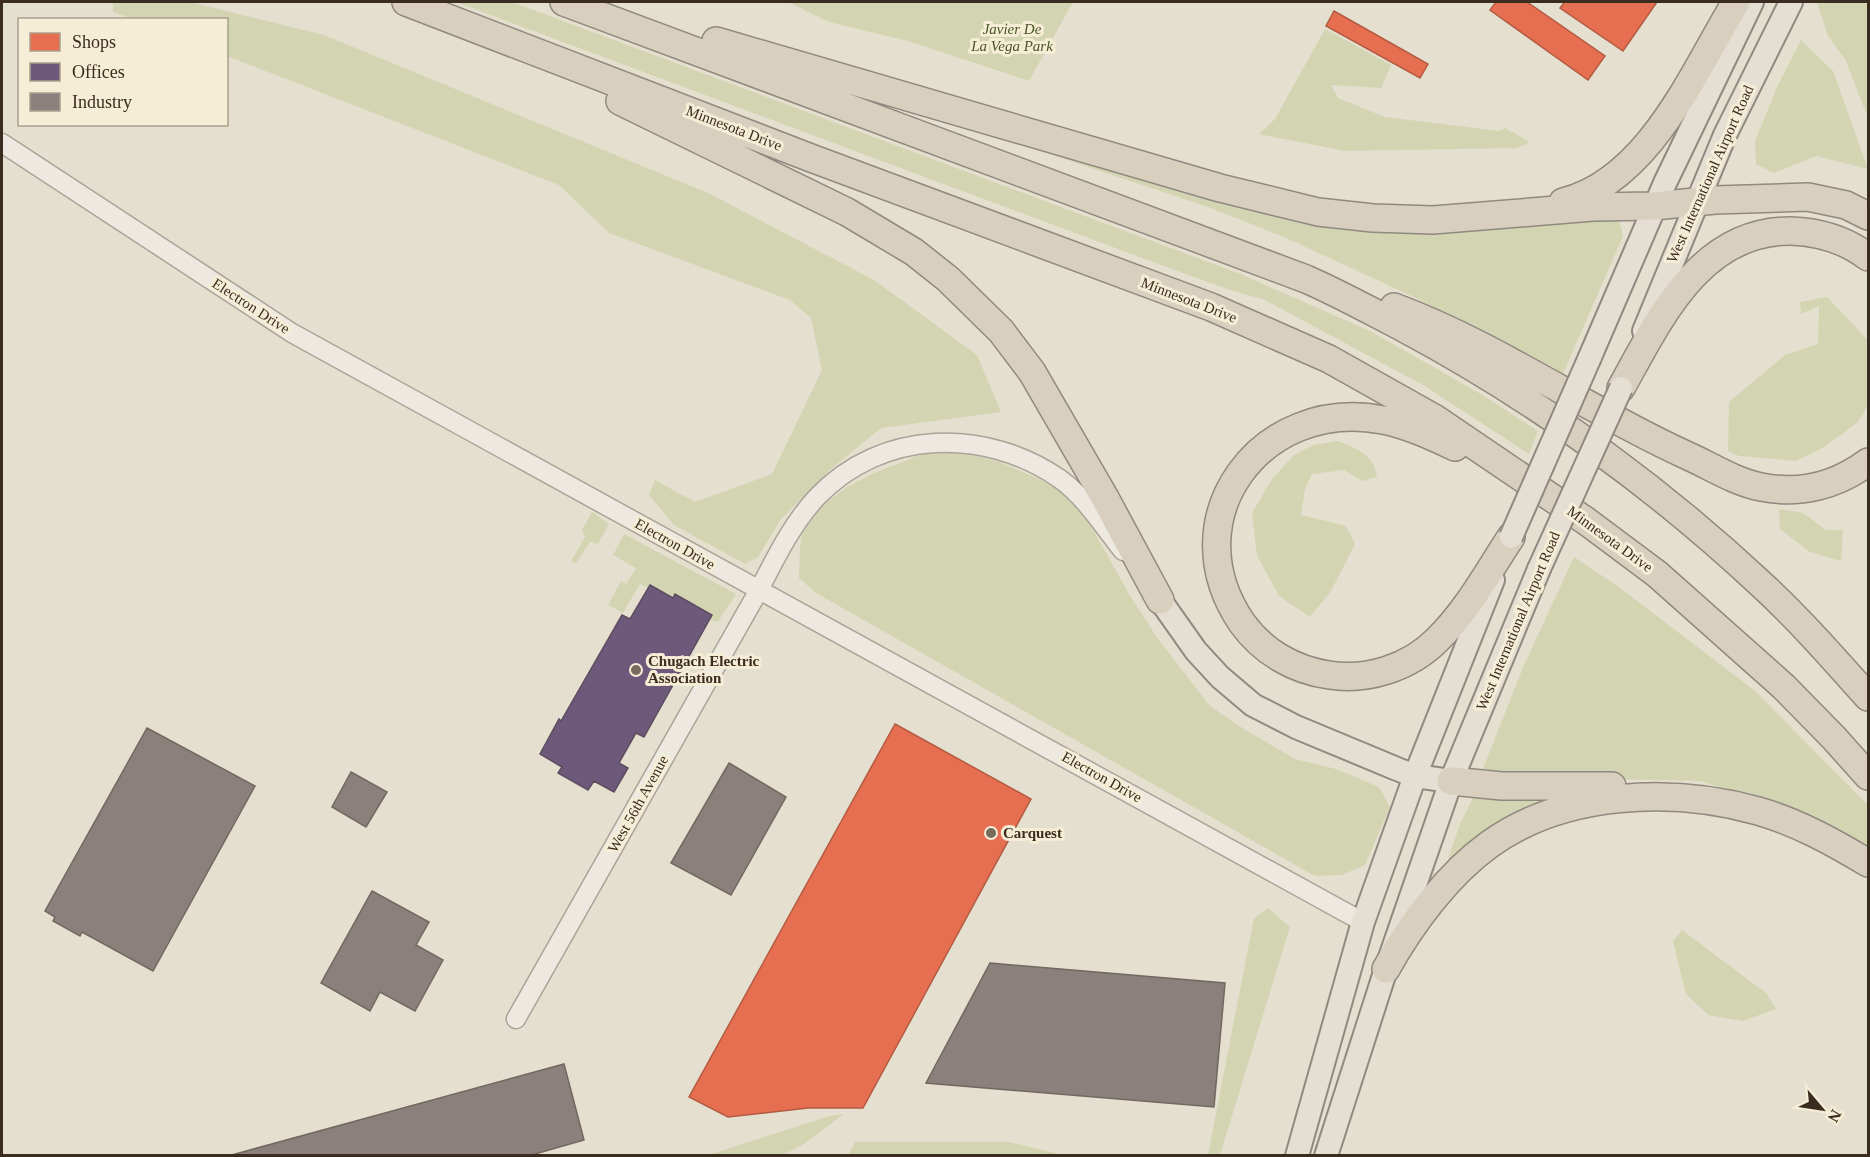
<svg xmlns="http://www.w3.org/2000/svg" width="1870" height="1157" font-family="Georgia,serif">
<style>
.green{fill:#d3d5b2}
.shops{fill:#e76f51;stroke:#b35b42;stroke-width:1.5}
.offices{fill:#6d597a;stroke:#5e4c5f;stroke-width:1.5}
.industry{fill:#8a817c;stroke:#726860;stroke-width:1.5}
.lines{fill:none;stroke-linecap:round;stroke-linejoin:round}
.minor-casing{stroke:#aaa498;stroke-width:21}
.major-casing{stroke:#90897f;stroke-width:26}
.highway-casing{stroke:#90897f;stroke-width:30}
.minor{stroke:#eee9e0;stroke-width:18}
.major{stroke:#e4dfd2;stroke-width:22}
.highway{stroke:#d8cfbf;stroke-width:27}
.major-bridge-casing{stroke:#90897f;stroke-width:26;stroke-linecap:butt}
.major-bridge{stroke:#e4dfd2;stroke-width:22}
.poi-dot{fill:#766b5d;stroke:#f5edd5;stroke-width:2}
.labels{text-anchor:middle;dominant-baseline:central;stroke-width:6;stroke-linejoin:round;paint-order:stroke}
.park-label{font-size:15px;font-style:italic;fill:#495626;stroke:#f5edd5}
.street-label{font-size:15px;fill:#3a2c1f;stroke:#f5edd5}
.poi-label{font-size:15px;font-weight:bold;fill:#3a2c1f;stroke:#f5edd5;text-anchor:start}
</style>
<rect width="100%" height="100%" fill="#e5dfcf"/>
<path class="green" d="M113,2H190L324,35L708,193L874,280L977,355L1001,412L881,428L830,470L781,519L758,557L745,564L674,525L649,495L655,480L695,502L772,474L822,370L811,318L790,300L609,233L559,185L227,56L226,20L133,19L113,12Z
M456,2H512L1243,275L1372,332L1481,394L1538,431L1529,454L1423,385L1265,300L1227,289L1134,255Z
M788,2H1073L1029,81L908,41L829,22Z
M1817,2H1868V118L1845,59L1828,36Z
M1325,29L1391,65L1381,88L1331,85L1338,98L1385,117L1499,131L1505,128L1530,142L1517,148L1345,151L1259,134L1275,119Z
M1801,40L1833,71L1868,169L1816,156L1774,173L1756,164L1755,141L1777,87Z
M943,115L1295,213L1618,215L1623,236L1562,376L1416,298L1284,237L1208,207L1070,161Z
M1827,297L1868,340V405L1858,422L1823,448L1796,461L1739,456L1728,451L1729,402L1785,355L1818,344L1819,306L1801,314L1800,302Z
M1338,441C1357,449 1374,454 1377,477L1362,481L1344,470L1312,474L1305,489L1301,515L1346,526L1355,544L1331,591L1310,617L1279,596L1257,555L1252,513L1272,479L1294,455L1313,445Z
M960,452L1000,462L1068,492L1091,526L1129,594L1158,639L1210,706L1244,729L1295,759L1336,769L1379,787L1390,807L1365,865L1342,875L1315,876L816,593L799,578L800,546L802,534L820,508L847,487L874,473L923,454Z
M1779,509L1803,513L1826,530H1843L1841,561L1810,552L1780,529Z
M592,512L609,524L598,544L590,542L576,563L571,561L585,537L582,530Z
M624,534L736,594L718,622L709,620L712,614L675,594L673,598L650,585L648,588L640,584L623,613L608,605L621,581L626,584L636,568L613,555Z
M1574,557L1616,585L1754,690L1868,805V852L1774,806L1701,781L1562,778L1482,771L1524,665Z
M1474,796L1568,797L1446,865L1460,824Z
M1268,908L1290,927L1220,1155H1208L1254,918Z
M1682,930L1766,993L1776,1009L1743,1021L1708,1015L1686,994L1673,941Z
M844,1114L801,1146L782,1155H708L830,1116Z
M855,1142H1008L1064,1155H848Z"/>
<path class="shops" d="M1496,2H1527L1605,56L1588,80L1490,10Z
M1562,2H1657L1623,51L1560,8L1564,3Z
M1334,11L1428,64L1420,78L1326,26Z
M895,724L1031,799L863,1108H808L728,1117L689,1097Z"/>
<path class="offices" d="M650,585L673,598L675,594L712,615L644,737L636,733L619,763L628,768L614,792L594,781L588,790L558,773L562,767L540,754L559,719L561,721L622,615L630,619Z"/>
<path class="industry" d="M147,728L255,786L153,971L82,932L80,936L53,921L55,917L45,911Z
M729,763L786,797L731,895L671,863Z
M351,772L387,792L366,827L332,807Z
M372,891L429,922L416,945L443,960L415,1011L380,992L370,1011L321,983Z
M990,963L1225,983L1214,1107L926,1083Z
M564,1064L584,1140L528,1156H228Z"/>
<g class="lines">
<defs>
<path id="minor" d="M2,143L292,333L1363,922
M516,1019L759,590C776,557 792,524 817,497C882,429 985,427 1060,479C1086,498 1103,526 1123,551"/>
<path id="major" d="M1644,331L1725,135L1791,2
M1590,357L1665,183L1752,2
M1160,600L1196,651L1220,677L1253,705L1296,727L1397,769L1415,776L1451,781
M1297,1156L1363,922L1415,776L1493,580
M1326,1156L1386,969L1451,781L1539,569"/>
<path id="highway" d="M406,2L811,158L1211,307L1329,359L1434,418L1586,521L1657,574L1784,687L1834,738L1868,776
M564,2L1306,279C1338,293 1369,310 1400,326C1531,396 1653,483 1762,585C1800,620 1834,659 1868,697
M716,41L1220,188L1318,212L1373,218L1433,220L1593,207L1654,206L1715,200L1808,197L1846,205L1868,216
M620,101L847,212L914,252L948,279L1001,331L1032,372L1105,498L1160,600
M1563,202C1649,181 1694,71 1736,2
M1394,307C1496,345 1587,410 1686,455C1711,466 1735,482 1761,487C1800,495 1837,485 1868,462
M1621,388C1659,320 1700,230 1791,231C1819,232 1846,240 1868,257
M1455,447C1432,436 1408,425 1383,420C1262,396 1170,518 1242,623C1263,652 1294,670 1329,675C1367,681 1409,668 1437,640C1467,611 1488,572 1511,537
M1451,781L1502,786H1612
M1386,969C1411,924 1448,874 1490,844C1564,791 1672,787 1758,811C1797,822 1833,842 1868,863"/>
</defs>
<use href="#minor" class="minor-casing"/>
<use href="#major" class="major-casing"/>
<use href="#highway" class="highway-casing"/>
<use href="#minor" class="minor"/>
<use href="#major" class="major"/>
<use href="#highway" class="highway"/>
<defs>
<path id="major-bridge" d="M1511,537L1590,357
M1539,569L1621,388"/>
</defs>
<use href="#major-bridge" class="major-bridge-casing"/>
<use href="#major-bridge" class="major-bridge"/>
</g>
<g class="poi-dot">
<circle cx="636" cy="670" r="6"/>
<circle cx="991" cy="833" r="6"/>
</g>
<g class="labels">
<g class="park-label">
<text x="1012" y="29">Javier De<tspan x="1012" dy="17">La Vega Park</tspan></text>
</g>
<g class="street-label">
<text transform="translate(734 128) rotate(21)">Minnesota Drive</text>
<text transform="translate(1710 174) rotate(-66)">West International Airport Road</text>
<text transform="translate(1189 300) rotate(21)">Minnesota Drive</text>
<text transform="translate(251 306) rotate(33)">Electron Drive</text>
<text transform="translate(1610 539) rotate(36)">Minnesota Drive</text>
<text transform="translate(675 544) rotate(29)">Electron Drive</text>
<text transform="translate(1518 621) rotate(-67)">West International Airport Road</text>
<text transform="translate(1102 777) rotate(29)">Electron Drive</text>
<text transform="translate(638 804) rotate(-61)">West 56th Avenue</text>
</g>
<g class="poi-label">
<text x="648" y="661">Chugach Electric<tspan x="648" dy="17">Association</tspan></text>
<text x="1003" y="833">Carquest</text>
</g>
</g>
<rect width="1870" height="1157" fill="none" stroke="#3a2c1f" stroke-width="6"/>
<rect x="18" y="18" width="210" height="108" fill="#f5edd5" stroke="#aaa08c" stroke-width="1.5"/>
<rect x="30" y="33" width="30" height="18" fill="#e76f51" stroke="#aaa08c" stroke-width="1.5"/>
<text x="72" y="48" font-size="18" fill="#3a2c1f">Shops</text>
<rect x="30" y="63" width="30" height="18" fill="#6d597a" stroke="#aaa08c" stroke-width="1.5"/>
<text x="72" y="78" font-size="18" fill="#3a2c1f">Offices</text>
<rect x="30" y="93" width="30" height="18" fill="#8a817c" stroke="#aaa08c" stroke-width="1.5"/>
<text x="72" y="108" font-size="18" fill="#3a2c1f">Industry</text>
<g transform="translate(1822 1109) rotate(119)" stroke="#f5edd5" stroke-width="4.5" paint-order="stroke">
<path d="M0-4.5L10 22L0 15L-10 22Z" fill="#3a2c1f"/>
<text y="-9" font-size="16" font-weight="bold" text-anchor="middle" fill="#3a2c1f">N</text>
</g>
</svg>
